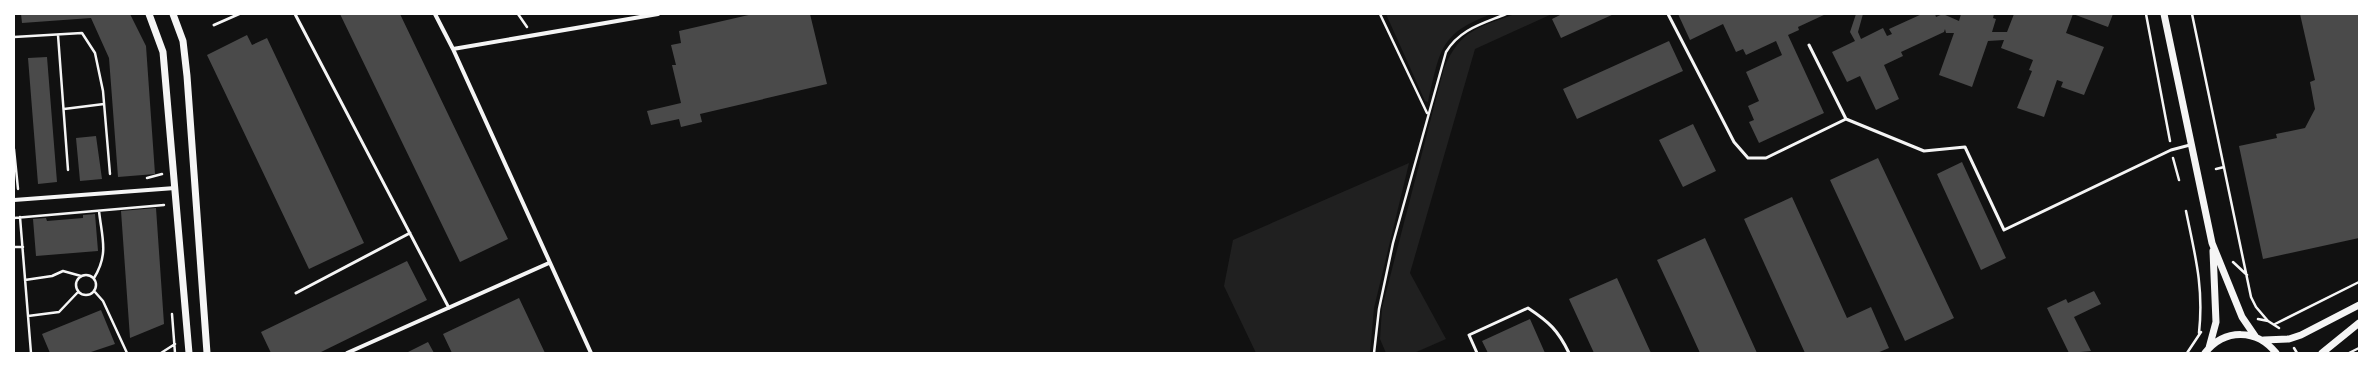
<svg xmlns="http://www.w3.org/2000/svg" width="2373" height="367" font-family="'Fira Sans Condensed',sans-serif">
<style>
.green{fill:#202020}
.building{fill:#4a4a4a}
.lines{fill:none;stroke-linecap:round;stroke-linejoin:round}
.path{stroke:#f5f5f5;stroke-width:2.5}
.service{stroke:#f5f5f5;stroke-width:3}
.minor{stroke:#f5f5f5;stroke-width:4}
.tertiary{stroke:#f5f5f5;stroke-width:7}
</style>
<rect width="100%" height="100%" fill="#111"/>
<path class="green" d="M1386,14H1492C1439,33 1440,51 1428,102L1425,101Z
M1515,14H1552L1475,49L1410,273L1446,339L1414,353H1386L1380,339L1382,308L1444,68C1461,29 1478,28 1515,14Z
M1409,163L1374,308L1370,353H1256L1224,286L1233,240Z"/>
<path class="building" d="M21,14H130L146,46L155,174L118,177L109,58L91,18L22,23Z
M340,14H400L508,239L460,262Z
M753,14H810L827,84L700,114L702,122L681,127L679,119L651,125L647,111L681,103L672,65H676L671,45L681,43L679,31Z
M1562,14H1614L1561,38L1552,19Z
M1678,14H1826L1798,27L1799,30L1788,35L1824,113L1759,143L1749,122L1754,120L1748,106L1759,101L1746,72L1782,55L1776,41L1746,55L1743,49L1736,52L1723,24L1690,40Z
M1856,14H1863L1858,32L1861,39L1883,28L1887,36L1892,34L1889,29L1922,14H1935L1936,17L1943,14L1959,21L1961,14H1994L1993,18L1996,19L1992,32H2007L2014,14H2113L2108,27L2073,14L2066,33L2104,47L2084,95L2061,87L2063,82L2057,80L2044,117L2017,108L2032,71L2029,70L2033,60L2001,48L2004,40L1988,41L1972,87L1939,75L1954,33H1946L1945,29L1944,32L1901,52L1903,56L1884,65L1899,99L1876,110L1860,76L1847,82L1832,52L1855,41L1850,32Z
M2300,14H2359V238L2263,259L2239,146L2277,138L2276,134L2305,128L2315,109L2310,82L2315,80Z
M247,35L252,45L267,38L364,243L309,269L207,55Z
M1669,41L1683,71L1577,119L1563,89Z
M47,57L57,182L38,184L28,58Z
M1693,124L1716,171L1683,187L1659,140Z
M96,136L102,179L80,181L76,138Z
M1878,158L1954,318L1905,341L1830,180Z
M1962,162L2006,258L1981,270L1937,174Z
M1792,197L1847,318L1871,307L1889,348L1877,353H1805L1744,219Z
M156,208L164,324L130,338L121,211Z
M95,214L98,251L36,256L33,219L46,218L47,221L83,218V215Z
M1705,238L1757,353H1700L1680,309L1657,260Z
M407,261L427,300L319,353H271L261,332Z
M1617,278L1651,353H1594L1569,299Z
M2094,291L2101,304L2074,317L2091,351L2069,353L2047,308L2066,299L2068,303Z
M519,298L545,353H452L443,334Z
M101,310L115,344L88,353H50L42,334Z
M1530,319L1545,353H1488L1482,341Z
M428,342L434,353H406Z"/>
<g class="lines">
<path class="path" d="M518,14L527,27
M1380,14L1427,113
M2146,14L2170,141
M2192,14L2251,297L2256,307L2268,321
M58,35L68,170
M14,37L82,33L95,53L103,91L110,174
M64,109L104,104
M14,149L18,189
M2173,158L2179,180
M2216,169L2224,167
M147,178L162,174
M2186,211C2195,255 2204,287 2199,333
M20,217L31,353
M14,218L164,205
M14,247H23
M2233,262L2247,275
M76 285a10 10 0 1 1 20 0a10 10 0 1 1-20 0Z
M94,278C109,254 102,238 99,211
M25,280L52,276L63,271L81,276
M95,292L103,301L127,353
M172,314L175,353
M28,316L59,312L78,292
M2258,319L2268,321L2279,328
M2275,324L2359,282
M2294,348L2297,353
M161,353L175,344
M1374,353L1379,309L1393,243L1446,52C1460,29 1482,24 1506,14
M2187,353L2201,332
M2349,353L2359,348"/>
<path class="service" d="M295,14L449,308
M1668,14L1734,142L1748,158H1766L1846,119
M214,25L239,14
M1809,45L1846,119L1924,151L1965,147L2004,230L2171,150L2190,145
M296,293L410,233
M1477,353L1469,335L1528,308C1549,322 1558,330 1569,353"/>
<path class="minor" d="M435,14L453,49L591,353
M453,49L658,14
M14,200L175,188
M347,353L549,263"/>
<path class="tertiary" d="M149,14L163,52L189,353
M173,14L183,41L187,76L207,353
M2164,14L2212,243L2242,317L2255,336
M2264,340L2289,339L2301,335L2359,305
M2209,348L2216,322L2213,251
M2205,353C2225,328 2257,329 2276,353
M2322,353L2359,323"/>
</g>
<rect width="2373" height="367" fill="none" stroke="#ffffff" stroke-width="30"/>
</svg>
